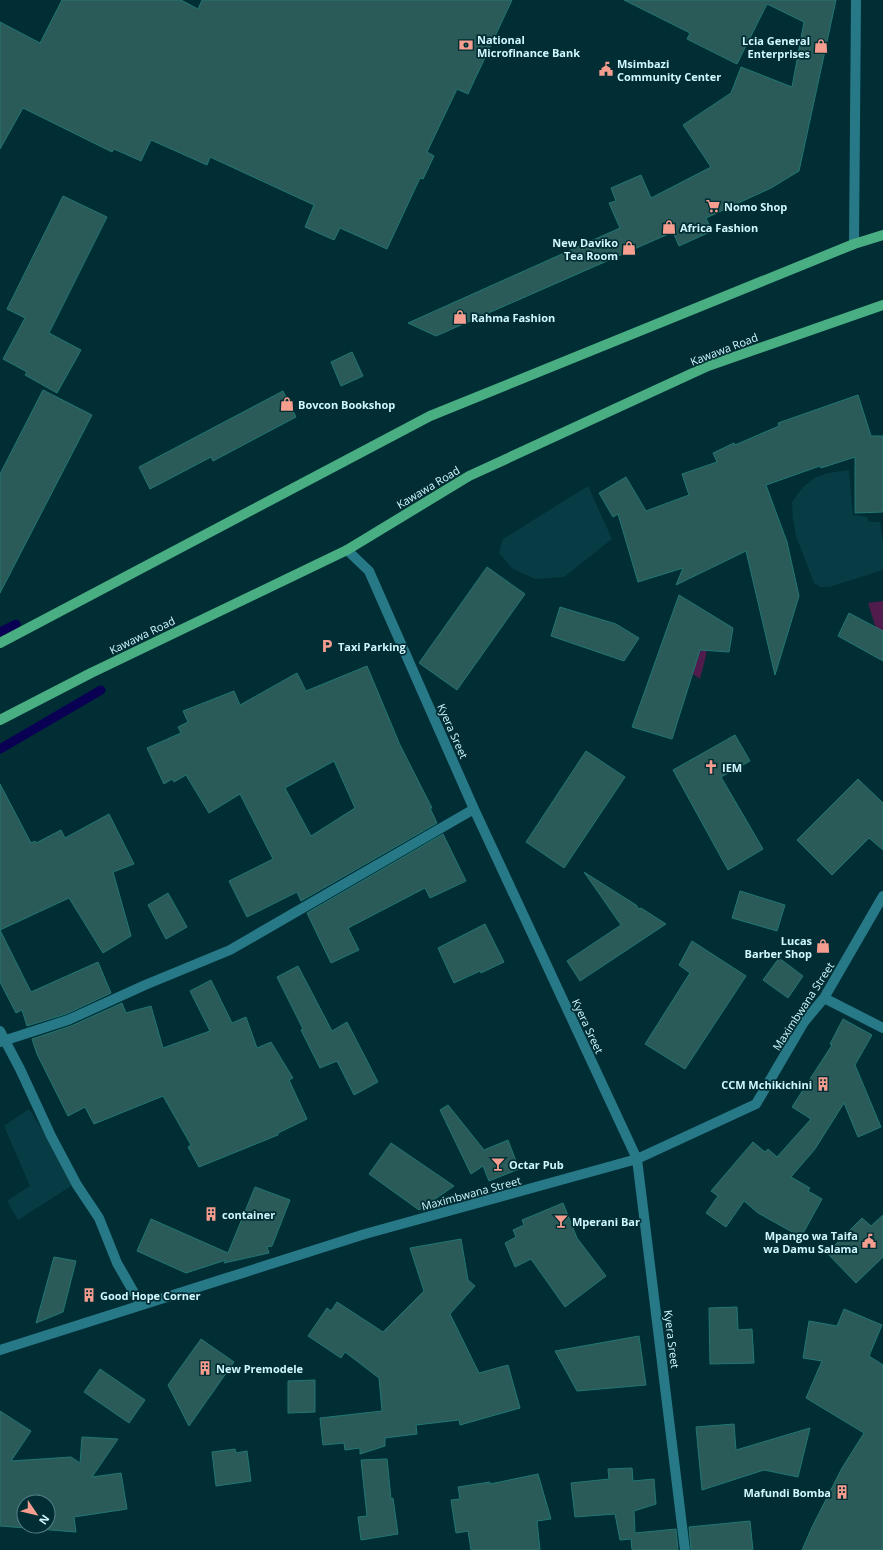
<svg xmlns="http://www.w3.org/2000/svg" width="883" height="1550" font-family="'Open Sans',sans-serif">
<style>
.built{fill:#083c44}
.green{fill:#4f1c4b}
.lines{fill:none;stroke-linecap:round;stroke-linejoin:round}
.stream{stroke:#090053;stroke-width:9}
.building{fill:#2a5b58;stroke:#217773;fill-rule:evenodd}
.minor{stroke:#277987;stroke-width:10}
.primary{stroke:#4aae83;stroke-width:10}
.labels{text-anchor:middle;dominant-baseline:central;stroke-width:3.5;stroke-linejoin:round;paint-order:stroke}
.poi-label{font-size:11px;font-weight:bold;fill:#d1f7fe;stroke:#012e35;text-anchor:start}
.street-label{font-size:11px;fill:#d1f7fe;stroke:#012e35}
</style>
<rect width="100%" height="100%" fill="#012e35"/>
<path class="built" d="M849,470L853,515L867,517L869,522H880L883,542V570L829,587H820L814,583L796,536L793,520L792,502L803,487L816,477L829,473Z
M588,486L612,539L564,577L535,579L513,569L499,553L503,539Z
M29,1109L76,1183L18,1220L7,1201L30,1186L4,1126Z"/>
<path class="green" d="M883,601V638H879L868,603Z
M665,637L707,641C708,654 703,666 700,679L661,652L660,647Z"/>
<g class="lines">
<path class="stream" d="M0,632L16,624
M0,749L101,690"/>
</g>
<path class="building" d="M62,0H181L198,9L202,0H512L468,94L457,89L427,152L434,156L423,179L420,178L387,249L340,228L334,240L305,227L314,205L210,157L207,165L151,140L141,161L114,149L112,152L23,108L0,149V22L40,43Z
M624,0H836L799,171L771,188L706,218L712,231L679,246L673,232L436,336L408,323L620,228L609,203L616,201L611,188L641,175L651,198L711,167L683,125L731,93L741,67L792,87L804,22L767,4L737,64L687,39L690,33Z
M63,196L107,217L49,333L81,350L57,393L25,375L27,372L3,359L25,318L7,309Z
M352,352L363,376L341,386L331,362Z
M43,390L92,415L0,593V474Z
M283,391L296,417L213,461L211,457L150,489L139,467Z
M858,395L871,436H883V512L855,513V457L821,468L820,466L766,485L787,542L799,596L775,675L746,551L676,585L683,568L638,582L618,514L613,517L599,493L626,477L646,511L689,495L682,474L717,462L713,453L734,443L735,445L779,426L778,423Z
M487,567L525,594L457,690L419,663Z
M679,595L733,628L729,652L700,650L672,739L632,727Z
M560,607L616,624L639,638L624,661L551,636Z
M849,613L883,631V661L838,636Z
M367,666L400,745L432,808H430L437,823L301,901L297,892L247,917L229,881L273,859L240,794L209,813L186,775L174,782L172,779L164,784L147,748L181,733L178,727L188,722L183,711L234,691L240,705L297,673L306,691ZM334,761L355,808L311,836L285,788Z
M735,735L750,761L721,777L763,849L728,870L673,770Z
M586,751L625,777L564,868L526,842Z
M858,779L883,803V850L869,838L832,875L797,840Z
M0,784L31,843L35,841L36,843L61,830L65,838L109,814L134,864L113,872L131,936L103,953L69,898L0,930L31,992L98,962L111,993L66,1014L27,1026L22,1010L16,1013L0,982Z
M443,834L466,881L430,898L425,888L348,928L359,950L331,963L307,913Z
M584,872L636,905L639,909L641,908L666,924L580,981L567,961L621,925Z
M740,891L785,905L777,931L732,918Z
M168,893L187,927L166,939L148,905Z
M485,924L504,962L481,973L480,971L454,983L438,948Z
M692,941L746,976L685,1069L645,1044L690,973L679,965Z
M779,958L803,976L788,998L763,980Z
M298,966L332,1031L347,1022L378,1082L354,1095L337,1061L320,1068L301,1030L303,1029L277,977Z
M211,980L232,1023L246,1017L257,1048L271,1042L293,1078L289,1080L307,1119L278,1133V1135L199,1167L188,1147L191,1145L163,1096L94,1124L85,1107L68,1116L37,1054L32,1039L71,1026L122,1003L126,1013L151,1006L163,1048L210,1031L190,991Z
M843,1019L872,1035L855,1065L881,1127L858,1137L844,1103L815,1149L791,1177L810,1188L808,1191L822,1199L801,1237L758,1213L744,1201L726,1227L706,1213L718,1196L711,1191L753,1142L765,1152L768,1149L777,1157L811,1119L792,1107L832,1045L830,1044Z
M448,1105L484,1150L508,1140L519,1169L489,1181L483,1166L471,1174L440,1110Z
M391,1143L454,1186L419,1210L369,1174Z
M255,1187L290,1200L272,1246L267,1247L269,1253L224,1263L226,1260L186,1273L137,1251L151,1219L228,1253Z
M563,1203L577,1238L606,1276L565,1307L531,1259L515,1267L505,1243L516,1237L513,1230L524,1225L522,1220Z
M883,1215V1257L856,1283L827,1253L862,1218L871,1226Z
M461,1239L468,1280L475,1286L450,1314L479,1373L508,1365L520,1408L460,1425L459,1420L416,1425L417,1434L385,1438V1446L360,1454V1448L345,1450L344,1443L323,1445L320,1418L382,1411L379,1378L345,1352L341,1358L308,1336L327,1308L331,1311L337,1302L383,1332L424,1291L410,1248Z
M54,1257L76,1261L63,1312L36,1323Z
M737,1307L738,1330L752,1329L754,1363L710,1364L709,1308Z
M844,1309L882,1325L869,1356L883,1365V1550H802L812,1527L842,1468L864,1433L806,1398L822,1361L803,1358L809,1321L837,1326Z
M639,1336L646,1385L577,1391L555,1351Z
M201,1339L234,1362L189,1426L168,1385Z
M100,1369L145,1400L129,1423L84,1392Z
M315,1380V1412L288,1413V1381Z
M0,1411L31,1431L11,1461L71,1457L80,1463L82,1437L118,1439L92,1477L121,1473L127,1509L74,1517L76,1532L0,1526ZM24,1502H48V1526H24Z
M734,1424L736,1450L810,1428L798,1477L764,1470L702,1490L696,1427Z
M235,1449L236,1453L247,1451L251,1481L216,1486L212,1452Z
M387,1459L391,1499L393,1498L398,1534L361,1540L358,1517L367,1516L361,1460Z
M632,1468L633,1481L654,1479L656,1504L634,1511L635,1533L676,1529L678,1550H632L631,1539L620,1540L615,1514L575,1517L571,1483L609,1479L608,1469Z
M538,1474L551,1519L537,1521L540,1550H471L468,1531L456,1533L451,1500L460,1499L458,1487L490,1482V1484Z
M750,1521L753,1550H691L689,1527Z"/>
<g class="lines">
<path class="minor" d="M854,244L856,0
M347,550L369,571L474,809L637,1159L685,1550
M824,998L883,1028
M0,1031L20,1069L51,1136L77,1185L99,1218L117,1263L141,1305
M0,1042L68,1020L145,985L230,950L474,809
M0,1350L365,1234L637,1159L756,1104L804,1022L824,998L883,896"/>
<path class="primary" d="M0,643L430,416L854,244L883,235
M0,720L91,673L347,550L469,476L708,366L883,305"/>
</g>
<defs>
<symbol id="bank-bare" viewBox="-9 -9 18 18"><path d="M-6-4H6V4H-6ZM0-2.3a2.3 2.3 0 1 0 0 4.6a2.3 2.3 0 1 0 0-4.6Z" fill="#f59d8e" stroke="#012e35" stroke-width="2.5" paint-order="stroke"/></symbol>
<symbol id="shop-bare" viewBox="-9 -9 18 18"><path d="M-5-2.5h2.3a2.7 3.5 0 0 1 5.4 0H5L5.5 6h-11ZM-1.5-2.5h3a1.5 2.3 0 0 0-3 0Z" fill="#f59d8e" stroke="#012e35" stroke-width="2.5" paint-order="stroke"/></symbol>
<symbol id="civic-bare" viewBox="-9 -9 18 18"><path d="M-.6-6.5H3V-4.5H.6V-3L4-1V1h2V6H-6V1h2V-1L-.6-3ZM-1.2 2.5V6h2.4V2.5Z" fill="#f59d8e" stroke="#012e35" stroke-width="2.5" paint-order="stroke"/></symbol>
<symbol id="supermarket-bare" viewBox="-9 -9 18 18"><path d="M-6-5.5h2.5l.6 2H6L4.5 2H-2.5L-4.4-4H-6ZM-1.5 3.2a1.3 1.3 0 1 0 .1 0ZM3 3.2a1.3 1.3 0 1 0 .1 0Z" fill="#f59d8e" stroke="#012e35" stroke-width="2.5" paint-order="stroke"/></symbol>
<symbol id="parking-bare" viewBox="-9 -9 18 18"><path d="M-3.5-5.5H1a3.5 3.5 0 0 1 0 7H-1V5.5H-3.5ZM-1-3.4V-.6H.8a1.4 1.4 0 0 0 0-2.8Z" fill="#f59d8e" stroke="#012e35" stroke-width="2.5" paint-order="stroke"/></symbol>
<symbol id="church-bare" viewBox="-9 -9 18 18"><path d="M-1.2-6h2.4v3.5h3.3v2.4h-3.3V6h-2.4V-.1h-3.3v-2.4h3.3Z" fill="#f59d8e" stroke="#012e35" stroke-width="2.5" paint-order="stroke"/></symbol>
<symbol id="building-bare" viewBox="-9 -9 18 18"><path d="M-4-6H4V6H1V3H-1V6H-4ZM-2.5-4.3h1.7v1.8h-1.7ZM.8-4.3h1.7v1.8H.8ZM-2.5-1h1.7V.8h-1.7ZM.8-1h1.7V.8H.8Z" fill="#f59d8e" stroke="#012e35" stroke-width="2.5" paint-order="stroke"/></symbol>
<symbol id="bar-bare" viewBox="-9 -9 18 18"><path d="M-6-5H6L.8 .8V4.5H3.5V6h-7V4.5H-.8V.8Z" fill="#f59d8e" stroke="#012e35" stroke-width="2.5" paint-order="stroke"/></symbol>
</defs>
<g fill-rule="evenodd">
<use href="#bank-bare" x="456" y="35" width="20" height="20"/>
<use href="#shop-bare" x="811" y="36" width="20" height="20"/>
<use href="#civic-bare" x="596" y="59" width="20" height="20"/>
<use href="#supermarket-bare" x="703" y="196" width="20" height="20"/>
<use href="#shop-bare" x="659" y="217" width="20" height="20"/>
<use href="#shop-bare" x="619" y="238" width="20" height="20"/>
<use href="#shop-bare" x="450" y="307" width="20" height="20"/>
<use href="#shop-bare" x="277" y="394" width="20" height="20"/>
<use href="#parking-bare" x="317" y="636" width="20" height="20"/>
<use href="#church-bare" x="701" y="757" width="20" height="20"/>
<use href="#shop-bare" x="813" y="936" width="20" height="20"/>
<use href="#building-bare" x="813" y="1074" width="20" height="20"/>
<use href="#bar-bare" x="488" y="1154" width="20" height="20"/>
<use href="#building-bare" x="201" y="1204" width="20" height="20"/>
<use href="#bar-bare" x="551" y="1211" width="20" height="20"/>
<use href="#civic-bare" x="859" y="1231" width="20" height="20"/>
<use href="#building-bare" x="79" y="1285" width="20" height="20"/>
<use href="#building-bare" x="195" y="1358" width="20" height="20"/>
<use href="#building-bare" x="832" y="1482" width="20" height="20"/>
</g>
<g class="labels">
<g class="poi-label">
<text x="477" y="39">National<tspan x="477" dy="13">Microfinance Bank</tspan></text>
<text x="810" y="40" text-anchor="end">Lcia General<tspan x="810" dy="13">Enterprises</tspan></text>
<text x="617" y="63">Msimbazi<tspan x="617" dy="13">Community Center</tspan></text>
<text x="724" y="206">Nomo Shop</text>
<text x="680" y="227">Africa Fashion</text>
<text x="618" y="242" text-anchor="end">New Daviko<tspan x="618" dy="13">Tea Room</tspan></text>
<text x="471" y="317">Rahma Fashion</text>
<text x="298" y="404">Bovcon Bookshop</text>
<text x="338" y="646">Taxi Parking</text>
<text x="722" y="767">IEM</text>
<text x="812" y="940" text-anchor="end">Lucas<tspan x="812" dy="13">Barber Shop</tspan></text>
<text x="812" y="1084" text-anchor="end">CCM Mchikichini</text>
<text x="509" y="1164">Octar Pub</text>
<text x="222" y="1214">container</text>
<text x="572" y="1221">Mperani Bar</text>
<text x="858" y="1235" text-anchor="end">Mpango wa Taifa<tspan x="858" dy="13">wa Damu Salama</tspan></text>
<text x="100" y="1295">Good Hope Corner</text>
<text x="216" y="1368">New Premodele</text>
<text x="831" y="1492" text-anchor="end">Mafundi Bomba</text>
</g>
<g class="street-label">
<text transform="translate(724 349) rotate(-21)">Kawawa Road</text>
<text transform="translate(428 487) rotate(-31)">Kawawa Road</text>
<text transform="translate(142 635) rotate(-26)">Kawawa Road</text>
<text transform="translate(453 731) rotate(66)">Kyera Sreet</text>
<text transform="translate(803 1006) rotate(-57)">Maximbwana Street</text>
<text transform="translate(588 1026) rotate(65)">Kyera Sreet</text>
<text transform="translate(471 1193) rotate(-15)">Maximbwana Street</text>
<text transform="translate(672 1339) rotate(83)">Kyera Sreet</text>
</g>
</g>
<g transform="translate(36 1514) rotate(125)"><circle r="19" fill="#012e35" stroke="#547e85"/>
<path d="M0-3L7 15L0 10L-7 15Z" fill="#f59d8e"/>
<text y="-6" font-size="11" font-weight="bold" text-anchor="middle" fill="#d1f7fe">N</text>
</g>
</svg>
